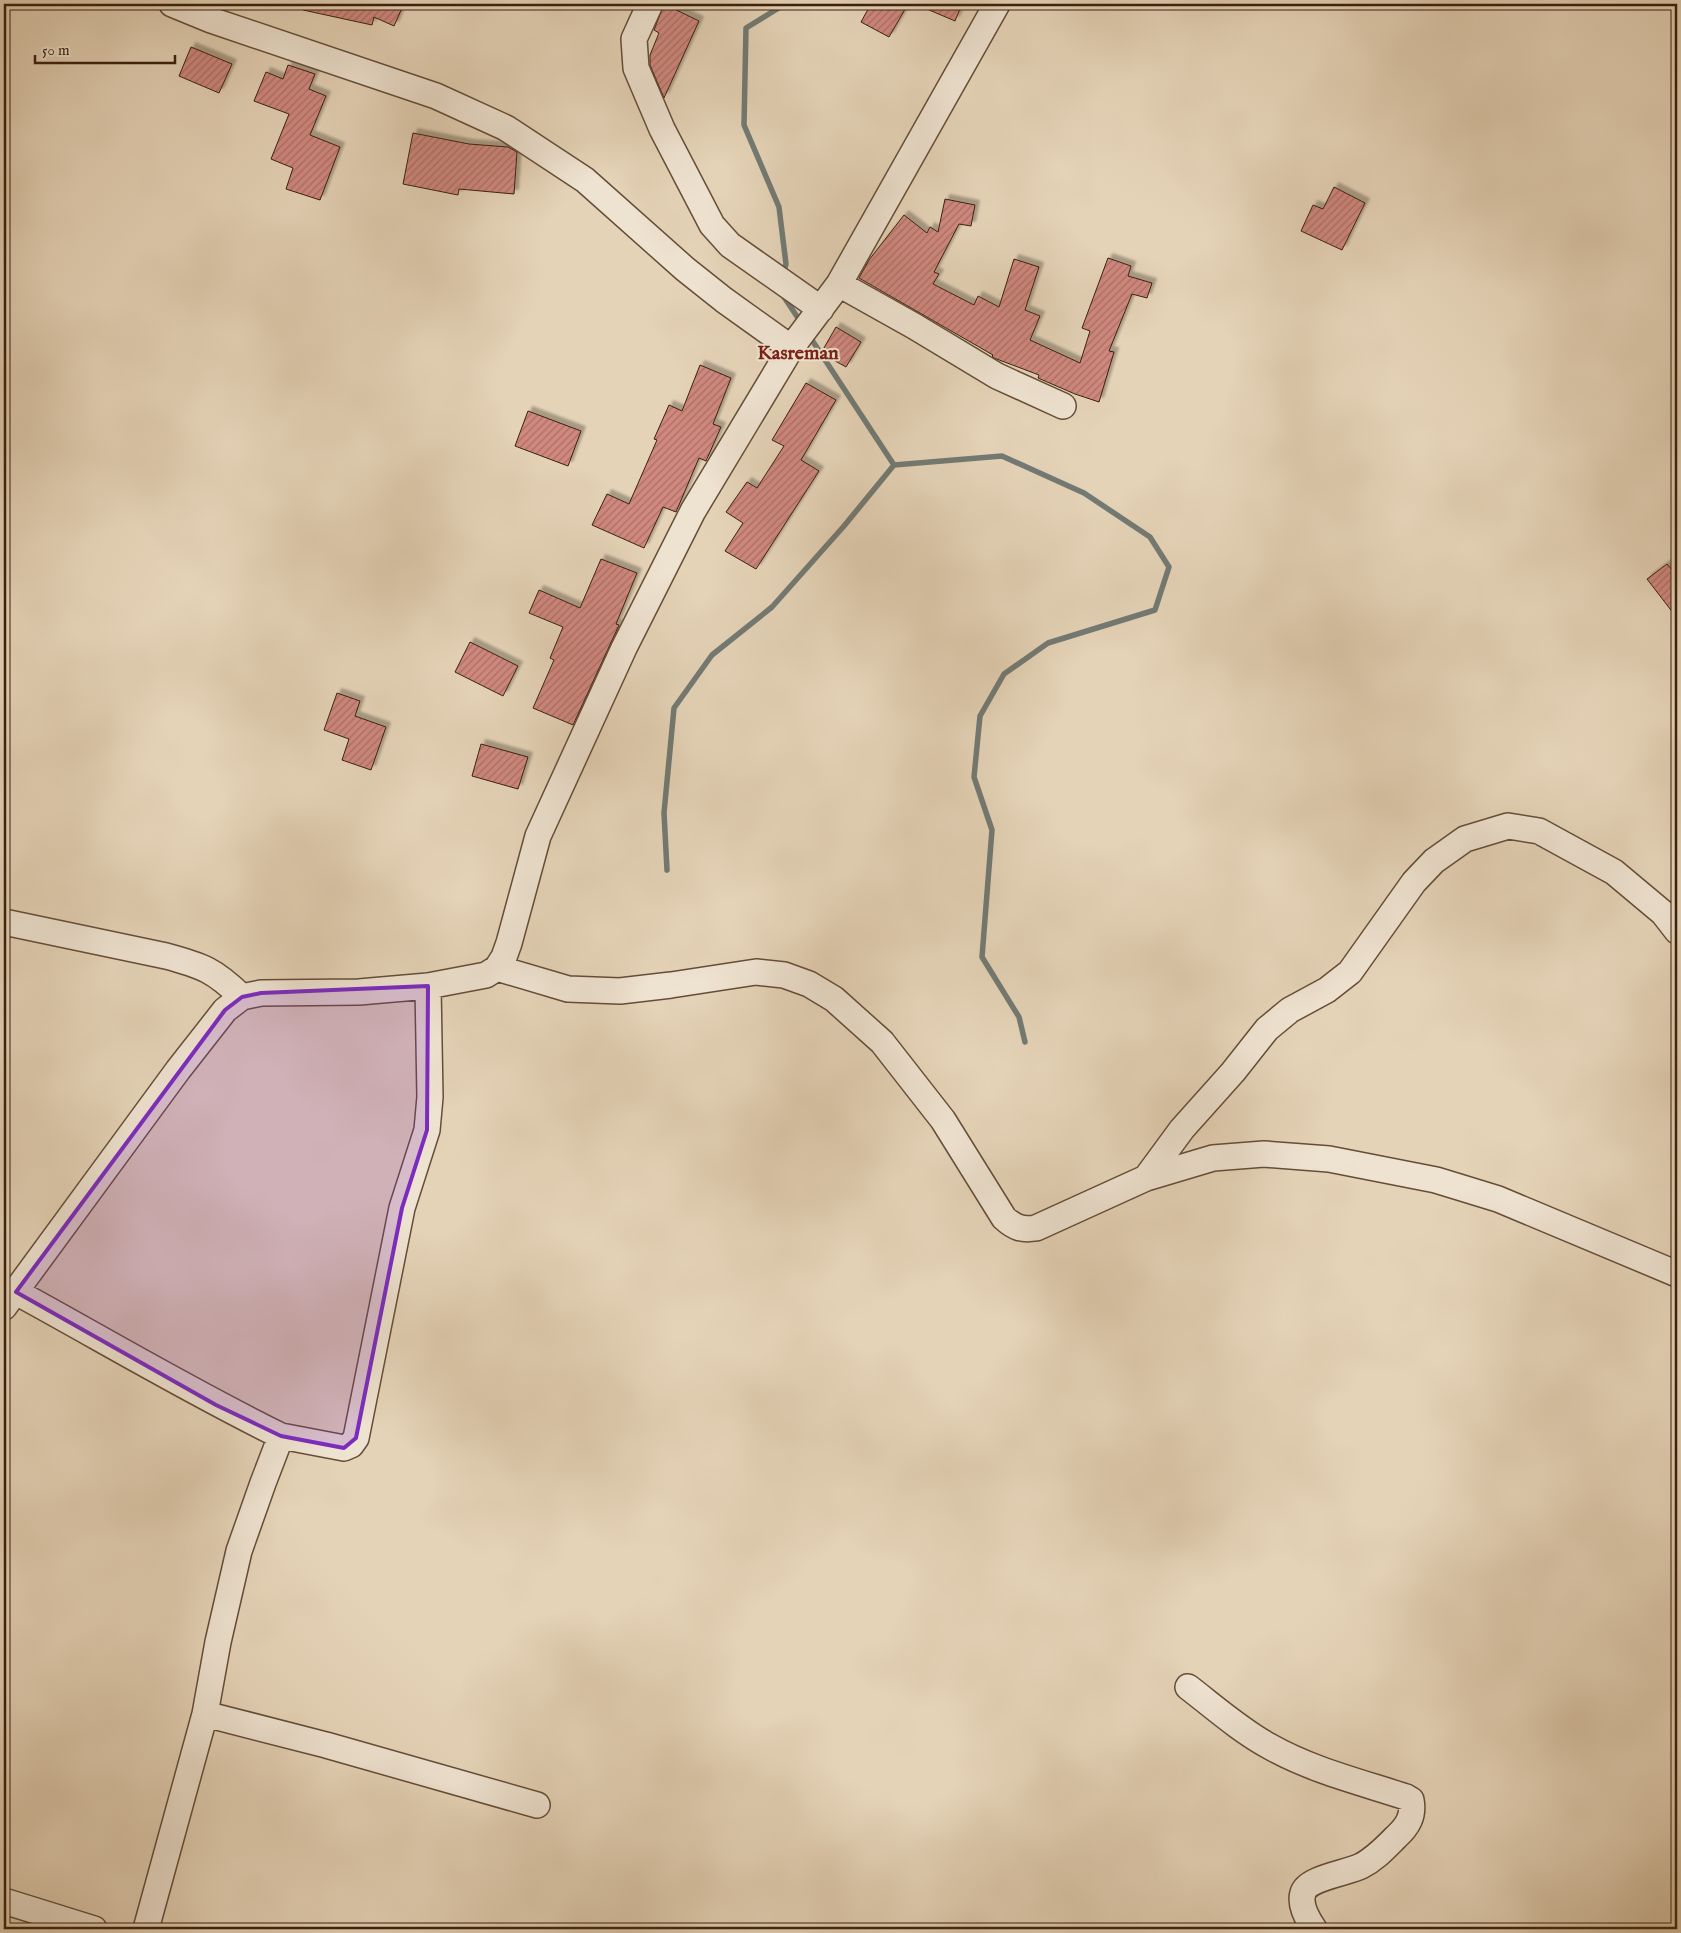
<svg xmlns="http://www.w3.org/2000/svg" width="1681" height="1933" font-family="'IM FELL English',serif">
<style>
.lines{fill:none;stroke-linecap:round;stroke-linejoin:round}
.stream{stroke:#737a74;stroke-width:5.5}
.building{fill:url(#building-hatch);stroke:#3a200e;filter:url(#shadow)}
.minor-casing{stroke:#654d38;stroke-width:28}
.minor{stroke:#eee2d0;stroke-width:25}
.marked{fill:#7b2cbf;fill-opacity:0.2;stroke:#7b2cbf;stroke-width:4;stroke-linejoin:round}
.labels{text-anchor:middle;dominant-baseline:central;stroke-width:4;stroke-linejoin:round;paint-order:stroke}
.quarter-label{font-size:20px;font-weight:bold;fill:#7a1f14;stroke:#eee2d0}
</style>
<defs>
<pattern id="building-hatch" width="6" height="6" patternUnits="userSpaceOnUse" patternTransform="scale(1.25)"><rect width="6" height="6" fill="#d0887f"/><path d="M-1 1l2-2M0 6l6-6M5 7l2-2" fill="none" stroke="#aa6f66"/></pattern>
<filter id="shadow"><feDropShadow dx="4.5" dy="-4.5" stdDeviation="1" flood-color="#0004"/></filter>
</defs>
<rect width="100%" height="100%" fill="#e5d3b7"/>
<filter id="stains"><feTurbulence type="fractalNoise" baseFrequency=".004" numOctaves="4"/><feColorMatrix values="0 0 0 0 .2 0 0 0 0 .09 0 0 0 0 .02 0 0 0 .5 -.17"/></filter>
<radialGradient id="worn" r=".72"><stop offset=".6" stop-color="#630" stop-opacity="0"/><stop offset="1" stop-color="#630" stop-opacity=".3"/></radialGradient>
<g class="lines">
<path class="stream" d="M783,274L786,264L779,207L744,125L746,28L785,4
M782,294L802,324
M894,465L1002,456L1084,493L1150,537L1169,567L1155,610L1048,643L1004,674L980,716L974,777L992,830L982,957L1019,1017L1025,1042
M667,870L664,813L674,708L712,655L772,607L844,526L894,465L808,334"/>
</g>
<path class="building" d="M304,4H392L402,8L394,26L374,17L372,25L303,10Z
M664,4L699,21L664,98L650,65V55L659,33L654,30Z
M871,4H908L889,37L861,22Z
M915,4H962L955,21Z
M191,47L232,64L219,93L179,76Z
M288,65L315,74L309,89L326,96L310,135L340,147L320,200L286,189L293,168L271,159L289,114L254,101L266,72L283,79Z
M413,133L469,144L508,147L517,152L514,194L459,189L458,195L403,184Z
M1334,187L1365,203L1342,250L1301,231L1313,205L1323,209Z
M945,199L975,205L971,226L959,224L934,272L939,274L933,284L974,305L978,296L999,307L1014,259L1039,267L1025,310L1040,316L1030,340L1080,363L1090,331L1082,328L1108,258L1131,266L1128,276L1152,283L1147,298L1132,294L1109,351L1114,352L1099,402L1075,394L1038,378L1039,375L994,358L992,356L993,355L859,278L869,260L904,215L927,233L930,227L938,232Z
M836,327L861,342L846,367L821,353Z
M700,365L731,378L713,424L721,427L706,461L699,458L676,512L663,507L644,548L592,525L607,494L629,504L657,440L654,439L669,405L682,411Z
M806,383L836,400L801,460L819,471L756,569L725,551L743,523L726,512L747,482L757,488L784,446L772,440Z
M528,411L581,431L568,466L515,446Z
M601,559L637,573L616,624L619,625L573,725L533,708L554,660L550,658L563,627L529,613L539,590L580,608Z
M1667,564L1677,576V618L1647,579Z
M470,642L518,666L503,696L455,672Z
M337,693L360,701L355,716L386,727L371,770L342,760L349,739L324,730Z
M481,744L528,757L518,789L472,776Z"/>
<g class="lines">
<defs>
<path id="minor" d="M172,4L211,20L436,96L506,128L585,180L685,269L724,300L791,348
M650,4L634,39L636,68L662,129L712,225L730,245L821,309
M839,284L914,326L997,376L1063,406
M4,922L166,956C203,966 214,970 242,997
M497,968L568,989L620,991L671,985L756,972L784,975L809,984L834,999L882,1042L943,1120L1004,1218C1015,1228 1022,1230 1036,1228L1146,1178L1213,1158L1264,1154L1329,1159L1436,1180L1498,1199L1677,1274
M1146,1178L1182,1129L1233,1072L1267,1029L1290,1010L1327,990L1350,972L1414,882L1434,861L1465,839L1508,826L1539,831L1614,872L1663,913L1677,931
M16,1292C104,1340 191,1392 281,1436L263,1483L239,1551L218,1642L205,1714L146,1929
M4,1307L178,1070L225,1010L242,997L261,993L359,992L428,986L486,975L497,968L504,957L509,943L538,836L624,648L693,511L791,348L839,284L997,4
M281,1436L344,1448L351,1445L356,1438L402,1208L427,1130L430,1097L428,986
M1188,1687C1214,1707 1240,1730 1269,1746C1311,1770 1360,1782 1406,1797L1411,1800C1414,1816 1408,1826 1396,1837C1385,1848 1375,1859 1361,1866C1347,1873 1307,1878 1303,1893C1299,1905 1308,1920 1314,1929
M205,1714L326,1745L537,1805
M4,1901L94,1929"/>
</defs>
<use href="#minor" class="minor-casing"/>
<use href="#minor" class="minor"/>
</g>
<path class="marked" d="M428,986L427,1130L402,1208L356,1438L344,1448L281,1436L216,1405L16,1292L225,1010L242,997L261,993Z"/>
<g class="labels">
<g class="quarter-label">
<text x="798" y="353">Kasreman</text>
</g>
</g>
<rect width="1681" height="1933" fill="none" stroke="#e5d3b7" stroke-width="20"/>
<rect x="5" y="5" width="1671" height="1923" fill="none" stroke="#3a200e" stroke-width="2.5"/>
<rect x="10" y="10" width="1661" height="1913" fill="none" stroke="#3a200e"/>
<path d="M35 55v8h140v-8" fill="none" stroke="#3a200e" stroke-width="2.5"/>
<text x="42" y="55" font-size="15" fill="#3a200e" stroke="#eee2d0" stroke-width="4" paint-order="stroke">50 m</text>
<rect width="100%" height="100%" filter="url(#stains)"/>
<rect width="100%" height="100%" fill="url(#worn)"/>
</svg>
